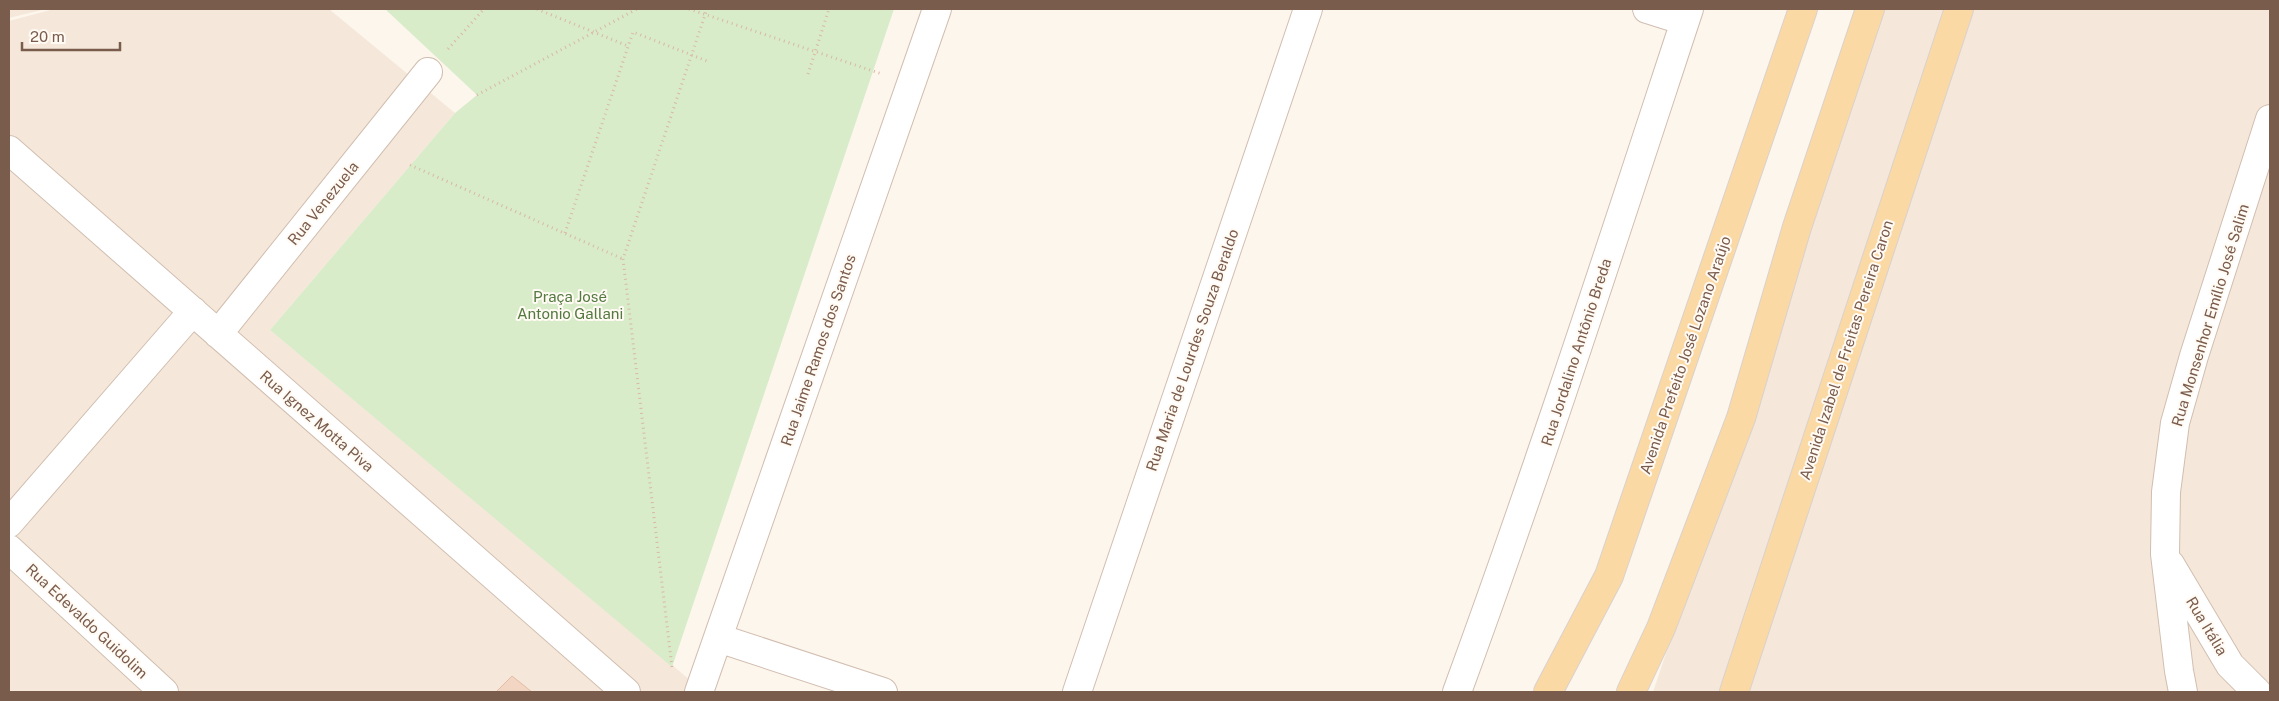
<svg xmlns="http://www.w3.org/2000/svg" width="2279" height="701" font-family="'Public Sans',sans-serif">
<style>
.residential{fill:#f5e8da}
.green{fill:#d8ecc9}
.building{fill:#f3d5c3;stroke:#e6bba3}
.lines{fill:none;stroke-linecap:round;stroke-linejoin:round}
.minor-casing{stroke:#d1beb0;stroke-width:30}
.major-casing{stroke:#dad1cd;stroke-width:30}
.path{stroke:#d9b8a5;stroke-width:3;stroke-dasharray:1 4;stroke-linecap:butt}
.minor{stroke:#fff;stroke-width:28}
.major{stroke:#fbd9a5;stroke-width:28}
.labels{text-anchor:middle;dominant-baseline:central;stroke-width:4;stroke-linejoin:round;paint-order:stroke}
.street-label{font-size:15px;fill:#7a5c4d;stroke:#fffaf3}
.park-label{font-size:15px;fill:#537a41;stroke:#fffaf3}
</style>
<rect width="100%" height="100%" fill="#fdf6ec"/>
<path class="residential" d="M9,9H46L9,18Z
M54,9H329L455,113L270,330L690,680L686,692H9V21Z
M1881,9H2270V692H1653Z"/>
<path class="green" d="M385,9H894L672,667L270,330L455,113L477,95Z"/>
<path class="building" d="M512,676L532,692H496Z"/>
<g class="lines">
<defs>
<path id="minor" d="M1647,9L1685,21
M9,150L626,692
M218,334L428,72
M9,523L193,311
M9,549L164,692
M2170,564L2230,665L2257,692
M718,638L883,692
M699,692L937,9
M1077,692L1308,9
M1457,692C1540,466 1614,237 1689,9
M2183,692L2179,671L2165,554L2166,492L2175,423L2194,356L2270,119"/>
<path id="major" d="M1548,692L1609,576L1803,9
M1631,692L1661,628L1741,418L1797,227L1870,9
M1734,692L1959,9"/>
</defs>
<use href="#minor" class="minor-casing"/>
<use href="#major" class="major-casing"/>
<path class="path" d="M537,9L628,46
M689,9L882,74
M448,49L484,9
M808,74L829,9
M477,95L637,9
M410,165L623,259
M565,233L633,32L707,61
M672,667L623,259L707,9"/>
<use href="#minor" class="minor"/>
<use href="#major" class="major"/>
</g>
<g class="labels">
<g class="street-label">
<text transform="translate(323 203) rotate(-51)">Rua Venezuela</text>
<text transform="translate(2210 315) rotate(-73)">Rua Monsenhor Emílio José Salim</text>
<text transform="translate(818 350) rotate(-71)">Rua Jaime Ramos dos Santos</text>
<text transform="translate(1192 350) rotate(-71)">Rua Maria de Lourdes Souza Beraldo</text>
<text transform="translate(1846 350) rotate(-72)">Avenida Izabel de Freitas Pereira Caron</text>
<text transform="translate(1576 352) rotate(-72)">Rua Jordalino Antônio Breda</text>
<text transform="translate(1685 355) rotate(-71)">Avenida Prefeito José Lozano Araújo</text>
<text transform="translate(317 421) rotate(41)">Rua Ignez Motta Piva</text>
<text transform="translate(87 621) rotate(43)">Rua Edevaldo Guidolim</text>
<text transform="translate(2207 626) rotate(59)">Rua Itália</text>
</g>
<g class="park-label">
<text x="570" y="296">Praça José<tspan x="570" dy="17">Antonio Gallani</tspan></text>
</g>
</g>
<rect width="2279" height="701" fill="none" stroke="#7a5c4d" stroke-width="20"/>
<path d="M22 42v8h98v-8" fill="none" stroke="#7a5c4d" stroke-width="2.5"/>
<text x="30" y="42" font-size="15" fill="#7a5c4d" stroke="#fffaf3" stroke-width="4" paint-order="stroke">20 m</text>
</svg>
